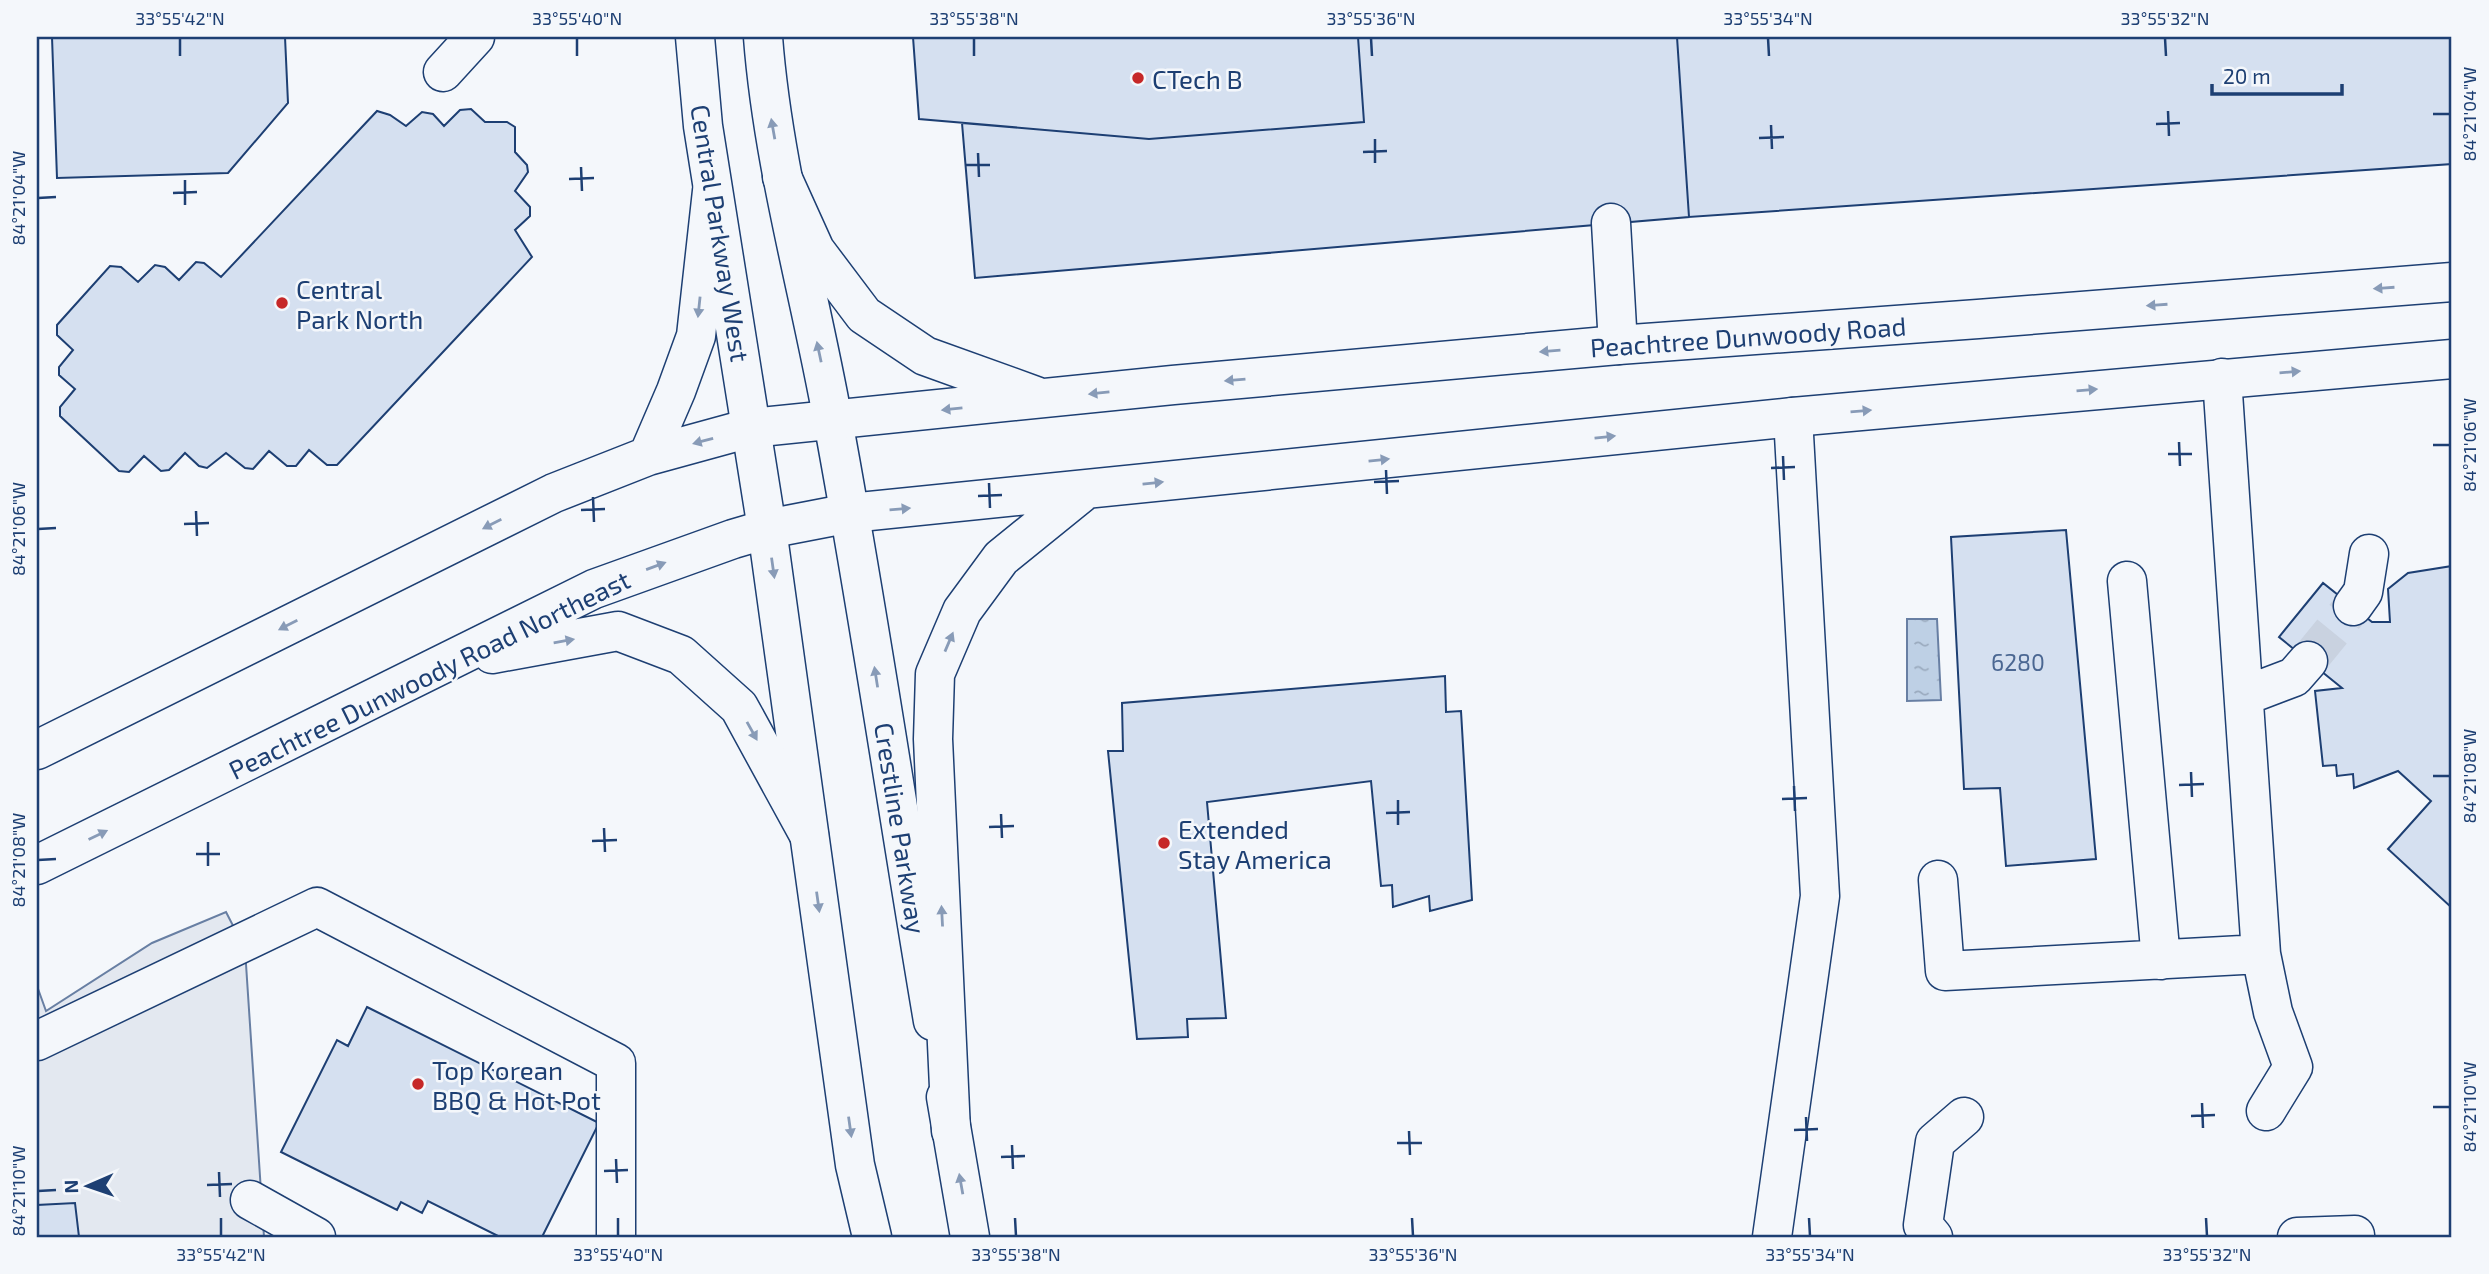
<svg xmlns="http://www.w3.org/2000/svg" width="2489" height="1274" font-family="'Exo 2',sans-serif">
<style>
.parking{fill:#e3e8f0;stroke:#687fa3;stroke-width:2}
.water{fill:url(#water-ripples);stroke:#687fa3;stroke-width:2}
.building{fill:#d5e0f0;stroke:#1d3f73;stroke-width:2}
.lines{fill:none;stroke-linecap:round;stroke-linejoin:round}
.minor-tunnel{stroke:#c9d2e0;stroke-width:38;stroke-dasharray:38 19;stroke-linecap:butt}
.minor-casing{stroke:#1d3f73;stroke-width:41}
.major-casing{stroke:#1d3f73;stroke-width:41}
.minor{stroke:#f4f7fb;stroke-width:38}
.major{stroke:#f4f7fb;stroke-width:38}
.oneway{fill:#889bb7}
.ticks{fill:none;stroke:#1d3f73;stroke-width:2.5}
.poi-dot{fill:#c62828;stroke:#f4f7fb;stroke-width:2.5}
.labels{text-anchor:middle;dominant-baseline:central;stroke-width:5;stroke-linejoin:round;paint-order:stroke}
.number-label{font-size:23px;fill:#4b6792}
.poi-label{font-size:26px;fill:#1d3f73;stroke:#f4f7fb;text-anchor:start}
.street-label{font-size:26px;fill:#1d3f73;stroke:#f4f7fb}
.neatline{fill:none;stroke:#1d3f73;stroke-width:2.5}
.ticks-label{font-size:18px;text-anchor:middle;fill:#1d3f73}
</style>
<defs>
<pattern id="water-ripples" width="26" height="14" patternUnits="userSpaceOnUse" patternTransform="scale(1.75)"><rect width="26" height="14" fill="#bed0e5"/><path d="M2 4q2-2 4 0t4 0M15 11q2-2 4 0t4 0" fill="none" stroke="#9aaabe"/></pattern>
</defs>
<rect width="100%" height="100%" fill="#f4f7fb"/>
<path class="parking" d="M226,912L245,949L264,1237H37V986L46,1011L152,943Z"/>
<path class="water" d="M1907,619H1937L1941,700L1907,701Z"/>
<path class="building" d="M52,37H285L288,103L228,173L57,178Z
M913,37H1358L1364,122L1149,139L919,119Z
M1358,37H1677L1689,217L975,278L962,123L1149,139L1364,122Z
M1677,37H2452V164L1689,217Z
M471,109L485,122H507L515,127V152L527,165L528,172L515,191L530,207V216L515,230L532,257L337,465H327L309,450L296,466H287L269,451L253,469L245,468L226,453L207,468L199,466L185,453L169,470L161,471L144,456L129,472L119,471L60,416V407L75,389L59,375V367L73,350L57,335V325L110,266L121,267L138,282L155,265L165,267L179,280L196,262L204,263L221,277L377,111L390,115L406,126L422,112L433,114L444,126L460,110Z
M2066,530L2096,859L2006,866L2000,788L1964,789L1951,537Z
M2452,566V908L2388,849L2431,801L2398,771L2354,788L2353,774L2337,776L2336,765L2323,766L2315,691L2342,688L2279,637L2323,583L2372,622H2390L2388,589L2408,573Z
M1445,676L1446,712L1461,711L1472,900L1430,911L1429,896L1393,907L1392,885L1381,886L1371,781L1207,802L1226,1018L1187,1019L1188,1037L1137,1039L1108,751H1123L1122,703Z
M367,1007L599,1123L542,1237H500L428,1201L422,1213L401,1202L397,1210L281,1152L337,1040L348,1046Z
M75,1203L79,1237H37V1205Z"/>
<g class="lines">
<path class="minor-tunnel" d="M2308,661L2353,606"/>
<defs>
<path id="minor" d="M695,37L703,126L767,529L855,1165L872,1237
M763,37C773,167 810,293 833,421C870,620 899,821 933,1021
M443,72L475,37
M1611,223L1618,345
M2222,378L2261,954L2273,1012L2293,1067L2266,1111
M2127,581L2161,960
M2353,606L2363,592L2369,554
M2244,696L2294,677L2308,661
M1938,880L1945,971L2261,954
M37,1041L317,907L616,1063V1237
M946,1097L970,1237
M250,1200L316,1237
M1772,1237L1820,896L1793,417
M1933,1237L1923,1225L1935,1142L1964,1117
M2297,1237L2355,1235"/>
<path id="major" d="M782,177L815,250L864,315L925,356L1036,396
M648,456L676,391L696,336L712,191
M492,654L618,631L681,655L739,707L809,835
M37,750L554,493L648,456L750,428L1173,385L1618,345L1978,319L2452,282
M37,865L594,589L733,539L767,529L850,513L1793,417L2452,359
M951,1131L933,739L935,674L962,611L1001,558L1085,490"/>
</defs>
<use href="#minor" class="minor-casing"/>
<use href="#major" class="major-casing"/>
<use href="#minor" class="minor"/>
<use href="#major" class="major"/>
</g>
<defs><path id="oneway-solid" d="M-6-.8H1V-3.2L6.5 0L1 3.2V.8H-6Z" transform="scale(1.75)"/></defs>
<g class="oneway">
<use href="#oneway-solid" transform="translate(773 129) rotate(-100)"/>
<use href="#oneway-solid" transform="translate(2384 288) rotate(176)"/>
<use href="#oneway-solid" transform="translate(2157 305) rotate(176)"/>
<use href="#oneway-solid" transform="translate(699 307) rotate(96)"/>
<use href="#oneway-solid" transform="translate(1550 351) rotate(175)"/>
<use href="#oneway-solid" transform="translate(819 352) rotate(-102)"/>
<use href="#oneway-solid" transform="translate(2290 372) rotate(-5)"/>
<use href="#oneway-solid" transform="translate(1235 380) rotate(175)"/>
<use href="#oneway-solid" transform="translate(2087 390) rotate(-5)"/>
<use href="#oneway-solid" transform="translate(1099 393) rotate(174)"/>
<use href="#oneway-solid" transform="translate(952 409) rotate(174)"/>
<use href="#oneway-solid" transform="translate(1861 411) rotate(-5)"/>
<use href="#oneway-solid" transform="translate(1605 437) rotate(-6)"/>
<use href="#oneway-solid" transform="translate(703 441) rotate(165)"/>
<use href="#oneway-solid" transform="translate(1379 460) rotate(-6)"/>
<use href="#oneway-solid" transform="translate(1153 483) rotate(-6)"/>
<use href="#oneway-solid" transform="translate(900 509) rotate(-5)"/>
<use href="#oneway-solid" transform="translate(492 524) rotate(153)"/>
<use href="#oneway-solid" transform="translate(656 566) rotate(-20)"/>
<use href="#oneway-solid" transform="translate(773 568) rotate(82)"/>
<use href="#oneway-solid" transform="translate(288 625) rotate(153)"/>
<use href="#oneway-solid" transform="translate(564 641) rotate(-10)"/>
<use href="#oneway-solid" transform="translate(949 642) rotate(-67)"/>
<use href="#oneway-solid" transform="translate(876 677) rotate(-99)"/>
<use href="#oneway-solid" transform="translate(752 731) rotate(61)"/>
<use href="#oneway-solid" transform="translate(98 835) rotate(-26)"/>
<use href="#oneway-solid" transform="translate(818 902) rotate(82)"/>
<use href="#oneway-solid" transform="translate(942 916) rotate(-93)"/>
<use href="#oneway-solid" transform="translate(850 1127) rotate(82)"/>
<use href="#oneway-solid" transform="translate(961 1184) rotate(-100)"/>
</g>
<path class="ticks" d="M180,38V56M577,38V56M974,38V56M1371,38L1372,56M1768,38L1769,56M2165,38L2166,56M2168,111L2169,136M2433,114H2450M2156,124L2180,123M1771,125L1772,149M1759,138L1784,137M1375,139V163M1363,152L1387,151M978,153L979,177M966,165H990M581,167L582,191M569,179L594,178M185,180V205M173,193L197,192M38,198L56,197M2179,442L2180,466M2433,445H2450M2168,454H2192M1783,456L1784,480M1771,468L1795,467M1386,470L1387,494M1374,482L1399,481M989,483L990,508M978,496L1002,495M593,497L594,522M581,510L605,509M196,511L197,536M184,524L209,523M38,529L56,528M2191,772L2192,797M2433,776H2450M2179,785L2204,784M1794,786L1795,811M1782,799L1807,798M1398,800V825M1386,813L1410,812M1001,814L1002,838M989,827L1014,826M604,828L605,852M592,841L617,840M208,842V866M196,854H220M38,860L56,859M2202,1103L2203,1128M2433,1107H2450M2191,1116L2215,1115M1806,1117L1807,1141M1794,1130L1818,1129M1409,1131L1410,1155M1397,1143H1422M1012,1145L1013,1169M1001,1157L1025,1156M616,1159L617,1183M604,1171L628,1170M219,1172L220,1197M207,1185L232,1184M38,1191L56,1190M221,1218V1236M618,1218V1236M1015,1218L1016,1236M1412,1218L1413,1236M1809,1218L1810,1236M2206,1218L2207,1236"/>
<g class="poi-dot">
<circle cx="1138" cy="78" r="7"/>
<circle cx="282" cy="303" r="7"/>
<circle cx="1164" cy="843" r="7"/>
<circle cx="418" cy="1084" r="7"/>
</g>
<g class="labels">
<g class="number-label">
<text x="2018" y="662">6280</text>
</g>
<g class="poi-label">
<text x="1152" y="78">CTech B</text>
<text x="296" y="288">Central<tspan x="296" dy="30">Park North</tspan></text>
<text x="1178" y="828">Extended<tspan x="1178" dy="30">Stay America</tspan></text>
<text x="432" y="1069">Top Korean<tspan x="432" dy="30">BBQ &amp; Hot Pot</tspan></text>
</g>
<g class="street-label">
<text transform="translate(721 233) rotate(81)">Central Parkway West</text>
<text transform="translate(1748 336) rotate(-4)">Peachtree Dunwoody Road</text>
<text transform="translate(429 674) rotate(-26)">Peachtree Dunwoody Road Northeast</text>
<text transform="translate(901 828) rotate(81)">Crestline Parkway</text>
</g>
</g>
<rect width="2489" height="1274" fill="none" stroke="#f4f7fb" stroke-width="77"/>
<g transform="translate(88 1186) rotate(268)" stroke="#f4f7fb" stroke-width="5" paint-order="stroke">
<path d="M0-5L12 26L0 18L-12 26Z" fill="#1d3f73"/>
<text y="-10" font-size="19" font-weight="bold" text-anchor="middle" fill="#1d3f73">N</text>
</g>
<path d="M2212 84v10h130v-10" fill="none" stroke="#1d3f73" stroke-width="3.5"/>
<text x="2223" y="84" font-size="21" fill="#1d3f73" stroke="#f4f7fb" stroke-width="5" paint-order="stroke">20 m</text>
<rect x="38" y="38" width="2412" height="1198" class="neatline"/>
<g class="ticks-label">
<text x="180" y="25">33°55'42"N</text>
<text x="577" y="25">33°55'40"N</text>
<text x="974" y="25">33°55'38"N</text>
<text x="1371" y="25">33°55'36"N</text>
<text x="1768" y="25">33°55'34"N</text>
<text x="2165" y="25">33°55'32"N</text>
<text transform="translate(2470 114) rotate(-90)" y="6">84°21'04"W</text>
<text transform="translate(19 198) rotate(-90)" y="6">84°21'04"W</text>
<text transform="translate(2470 445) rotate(-90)" y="6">84°21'06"W</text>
<text transform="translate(19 529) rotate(-90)" y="6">84°21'06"W</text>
<text transform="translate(2470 776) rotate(-90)" y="6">84°21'08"W</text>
<text transform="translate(19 860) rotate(-90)" y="6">84°21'08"W</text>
<text transform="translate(2470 1107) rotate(-90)" y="6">84°21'10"W</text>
<text transform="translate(19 1191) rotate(-90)" y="6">84°21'10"W</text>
<text x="221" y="1261">33°55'42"N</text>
<text x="618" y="1261">33°55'40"N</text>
<text x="1016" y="1261">33°55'38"N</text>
<text x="1413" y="1261">33°55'36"N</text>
<text x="1810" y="1261">33°55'34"N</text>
<text x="2207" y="1261">33°55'32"N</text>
</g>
</svg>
